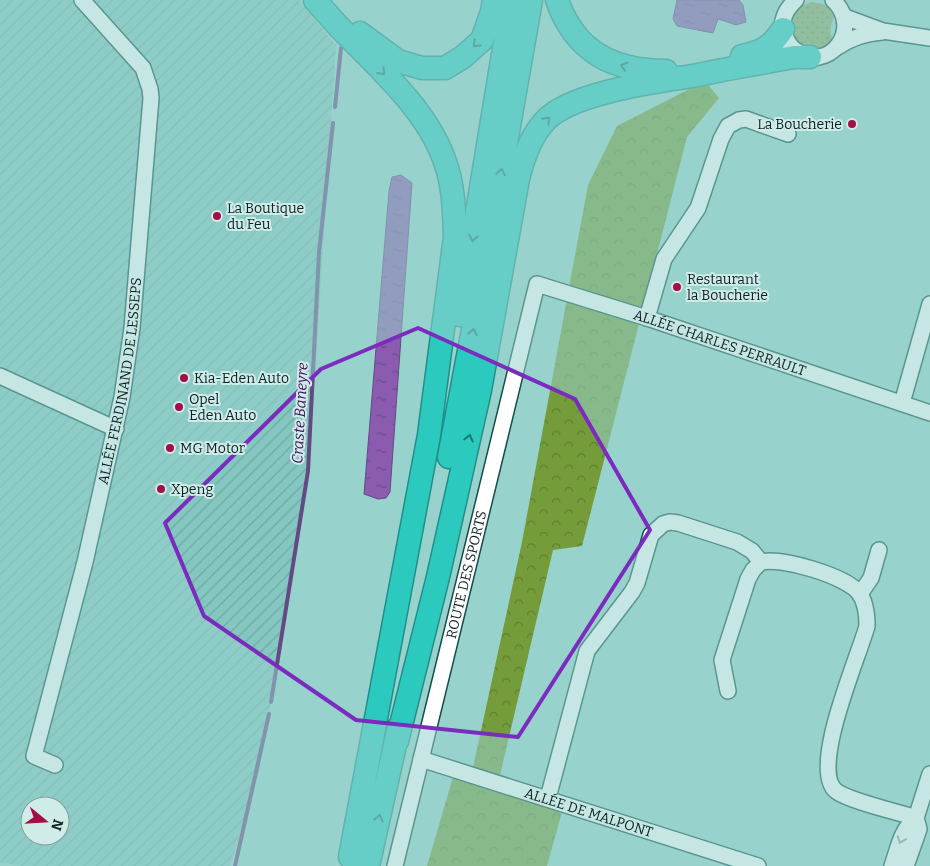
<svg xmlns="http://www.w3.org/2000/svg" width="930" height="866" font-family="Bitter,serif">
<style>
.industrial{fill:url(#industrial-furrows);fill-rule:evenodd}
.grass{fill:url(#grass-dots)}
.forest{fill:url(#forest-crowns)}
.water{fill:url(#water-ripples);stroke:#644a84}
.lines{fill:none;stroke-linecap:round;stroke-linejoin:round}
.stream{stroke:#644a84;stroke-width:4}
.minor-casing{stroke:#114e4a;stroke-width:18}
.highway-casing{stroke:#218f88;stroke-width:25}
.minor{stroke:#fff;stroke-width:15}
.highway{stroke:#2cc9bf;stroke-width:22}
.oneway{stroke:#1c7670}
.oneway2{stroke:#929c9b}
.marked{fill:none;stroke:#7b2cbf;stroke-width:4;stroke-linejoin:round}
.poi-dot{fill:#a50d46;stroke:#d0ece9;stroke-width:2}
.labels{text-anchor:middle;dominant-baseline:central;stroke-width:4;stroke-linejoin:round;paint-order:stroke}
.poi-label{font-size:14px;fill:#0c2321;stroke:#d0ece9;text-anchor:start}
.street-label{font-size:14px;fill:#0c2321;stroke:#d0ece9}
.water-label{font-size:15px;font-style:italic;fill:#41105f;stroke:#d0ece9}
</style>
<defs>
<pattern id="industrial-furrows" width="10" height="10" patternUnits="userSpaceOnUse" patternTransform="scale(1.25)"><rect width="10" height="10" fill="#84c6c0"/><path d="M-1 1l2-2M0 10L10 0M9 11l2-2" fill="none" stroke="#71aaa5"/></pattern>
<pattern id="grass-dots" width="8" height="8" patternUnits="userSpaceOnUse" patternTransform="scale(1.25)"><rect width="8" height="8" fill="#8aa767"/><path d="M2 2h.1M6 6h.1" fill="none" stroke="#6f8854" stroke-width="1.8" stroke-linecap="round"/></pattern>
<pattern id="forest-crowns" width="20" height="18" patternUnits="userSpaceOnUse" patternTransform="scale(1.25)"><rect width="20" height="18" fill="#759c3a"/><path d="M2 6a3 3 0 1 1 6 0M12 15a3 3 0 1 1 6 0" fill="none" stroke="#5e7f30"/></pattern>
<pattern id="water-ripples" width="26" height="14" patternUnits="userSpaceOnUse" patternTransform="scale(1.25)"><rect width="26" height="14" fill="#8a5baf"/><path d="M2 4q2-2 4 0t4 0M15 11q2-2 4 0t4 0" fill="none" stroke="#6f4b8e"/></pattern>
</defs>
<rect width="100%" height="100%" fill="#98d2cc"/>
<path class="industrial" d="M0,0H299L336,45L309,468L259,772L230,866H20L0,862ZM30,806H60V836H30Z"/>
<path class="grass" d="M811,2C822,3 830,5 835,15C830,25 829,31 833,42L817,52C812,51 806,50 801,48C791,42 787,26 792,16C795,8 804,5 811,2Z"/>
<path class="forest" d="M705,81L719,98L687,137L582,546L553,550L497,788L563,808L547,866H427L453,777L470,781L522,542L588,185L617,126Z"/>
<path class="water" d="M677,0H739L743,5L746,22L736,25L718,19L713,33L677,26L673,19Z
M401,175L412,183L390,492L386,498L378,499L364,494L389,191L392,177Z"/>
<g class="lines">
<path class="stream" d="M335,107L341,48
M271,702L308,471L319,252L333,123
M235,866L269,714"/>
<defs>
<g id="minor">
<path d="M796,0C787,8 781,18 783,30C785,38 789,45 795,50C828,75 864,29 833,0"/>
<path d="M845,17L883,31L930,38"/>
<path d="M838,47C852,37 865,34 882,32"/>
<path d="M647,318L664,259L698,208L721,139L728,126L739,120L746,119L788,134"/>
<path d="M0,376L116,429"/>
<path d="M902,403L930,304"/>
<path d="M860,594L871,578L879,550"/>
<path d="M728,691L722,660L748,579L753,570L761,562"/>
<path id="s1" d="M421,759L758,866"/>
<path id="s2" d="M55,765L34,756L85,562L122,397L132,328L151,98L150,89L143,68L82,0"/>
<path d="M548,798L587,651L632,592L637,583L651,535L663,524L670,522L678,523L737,542L752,551L761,562C782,557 846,576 859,593C866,602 867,615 867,626C859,656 809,769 836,791C849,801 898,812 916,818"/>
<path id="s3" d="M395,866L537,284L647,318L930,413"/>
<path d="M892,866C898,849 901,829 916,818"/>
<path d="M906,866L917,835L919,829L916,818L930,774"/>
</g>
<path id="highway" d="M315,0C326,12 337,26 349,37C386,75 432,116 447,168C454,190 454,214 455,237L429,435L350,857
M557,0C575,52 613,71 666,71
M360,33L398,61L422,68H445L463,57L482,40L492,12L494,0
M742,56C763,52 771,47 783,29
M460,315L512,0
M449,457L480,292L531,0
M397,741L438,577L480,390L518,179C523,158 530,137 545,121C570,93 655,82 692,76C726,69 760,63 794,57H810
M368,866L399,727"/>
</defs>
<use href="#minor" class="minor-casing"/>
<use href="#highway" class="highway-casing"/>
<use href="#minor" class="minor"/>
<use href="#highway" class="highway"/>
</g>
<defs><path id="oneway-chevron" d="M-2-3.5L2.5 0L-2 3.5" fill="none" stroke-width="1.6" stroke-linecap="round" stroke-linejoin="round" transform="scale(1.25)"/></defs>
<g class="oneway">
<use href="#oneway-chevron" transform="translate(476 44) rotate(135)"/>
<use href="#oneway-chevron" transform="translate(624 66) rotate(-162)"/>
<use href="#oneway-chevron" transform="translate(382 72) rotate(48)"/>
<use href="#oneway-chevron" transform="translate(547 120) rotate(-45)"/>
<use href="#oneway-chevron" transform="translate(501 172) rotate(-80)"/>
<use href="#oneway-chevron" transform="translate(473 238) rotate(100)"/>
<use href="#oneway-chevron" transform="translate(473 332) rotate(-79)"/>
<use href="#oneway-chevron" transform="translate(469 438) rotate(-77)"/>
<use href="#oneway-chevron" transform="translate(379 818) rotate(-77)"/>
</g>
<use class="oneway2" href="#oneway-chevron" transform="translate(901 840) rotate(110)"/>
<path d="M0 0H930V866H0ZM418,328L575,399L650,530L518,737L356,720L204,616L165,523L321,369Z" fill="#98d2cc" fill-opacity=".55" fill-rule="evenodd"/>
<path class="marked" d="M418,328L575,399L650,530L518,737L356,720L204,616L165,523L321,369Z"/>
<g class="poi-dot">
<circle cx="852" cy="124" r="5"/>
<circle cx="217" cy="216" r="5"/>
<circle cx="677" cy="287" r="5"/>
<circle cx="184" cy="378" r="5"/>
<circle cx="179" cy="407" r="5"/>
<circle cx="170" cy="448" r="5"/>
<circle cx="161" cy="489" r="5"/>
</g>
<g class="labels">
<g class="poi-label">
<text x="842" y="124" text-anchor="end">La Boucherie</text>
<text x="227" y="208">La Boutique<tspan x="227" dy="16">du Feu</tspan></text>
<text x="687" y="279">Restaurant<tspan x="687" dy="16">la Boucherie</tspan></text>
<text x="194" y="378">Kia-Eden Auto</text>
<text x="189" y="399">Opel<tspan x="189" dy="16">Eden Auto</tspan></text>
<text x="180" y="448">MG Motor</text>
<text x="171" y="489">Xpeng</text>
</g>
<g class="street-label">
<text stroke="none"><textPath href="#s3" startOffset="791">ALLÉE CHARLES PERRAULT</textPath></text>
<text stroke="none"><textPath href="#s2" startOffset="408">ALLÉE FERDINAND DE LESSEPS</textPath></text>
<text stroke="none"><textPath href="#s3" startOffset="300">ROUTE DES SPORTS</textPath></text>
<text stroke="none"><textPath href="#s1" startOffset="176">ALLÉE DE MALPONT</textPath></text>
</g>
<g class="water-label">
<text transform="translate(300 413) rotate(-87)">Craste Baneyre</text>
</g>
</g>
<g transform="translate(45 821) rotate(108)"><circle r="24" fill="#d0ece9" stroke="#829c99"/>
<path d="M0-4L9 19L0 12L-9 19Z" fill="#a50d46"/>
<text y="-8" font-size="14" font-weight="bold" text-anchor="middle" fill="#0c2321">N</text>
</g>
</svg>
